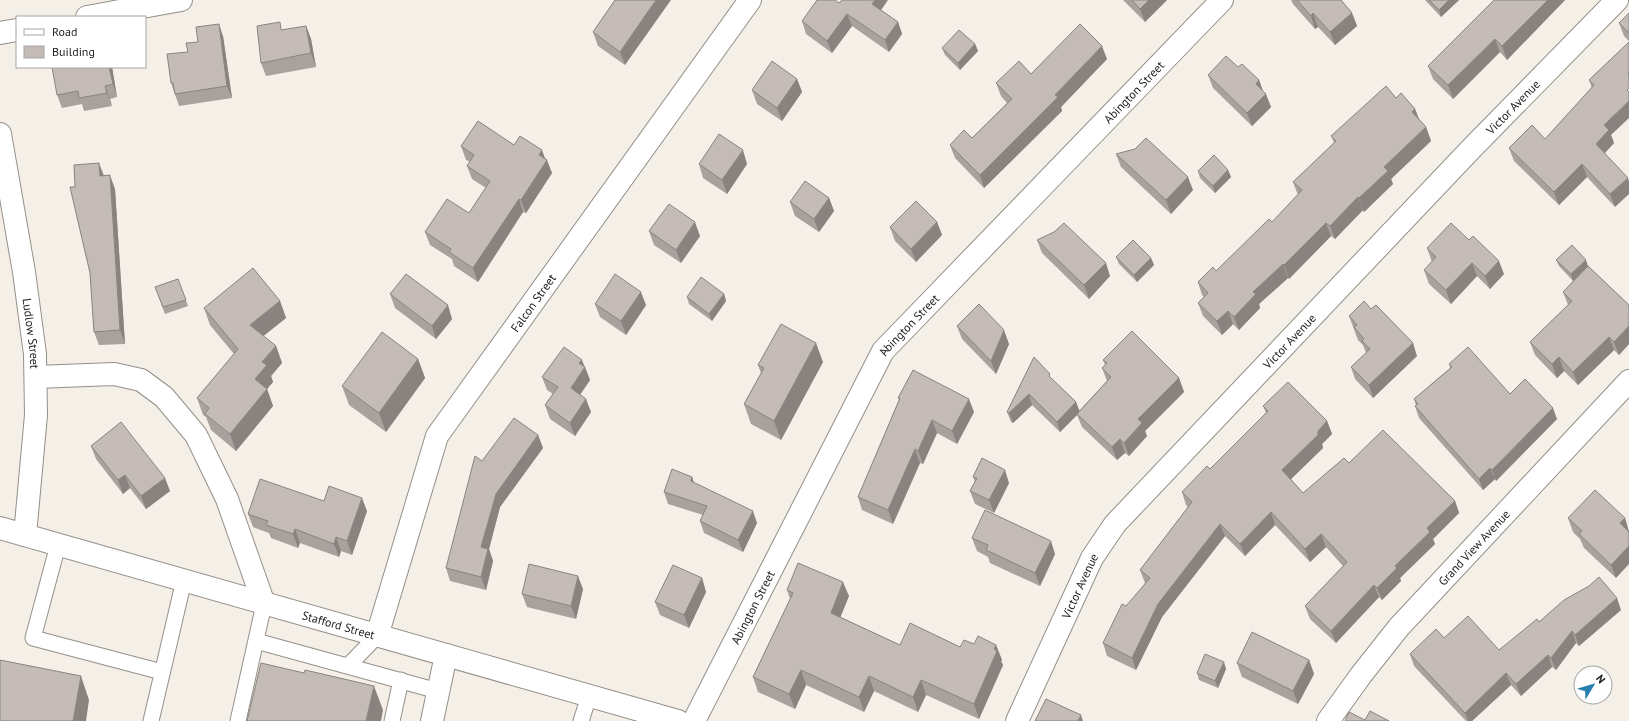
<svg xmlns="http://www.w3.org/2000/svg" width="1629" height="721" font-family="'PT Sans',sans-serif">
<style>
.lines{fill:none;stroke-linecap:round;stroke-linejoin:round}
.service-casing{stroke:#948f88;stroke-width:17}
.minor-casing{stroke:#948f88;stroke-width:24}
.tertiary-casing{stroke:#948f88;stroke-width:24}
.secondary-casing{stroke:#948f88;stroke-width:24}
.service{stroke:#fff;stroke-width:15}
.minor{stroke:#fff;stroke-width:22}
.tertiary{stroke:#fff;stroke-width:22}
.secondary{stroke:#fff;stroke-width:22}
.wall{fill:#a9a19d}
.shaded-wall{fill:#898380}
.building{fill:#c4bbb7;stroke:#898380}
.labels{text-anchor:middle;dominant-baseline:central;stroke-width:3;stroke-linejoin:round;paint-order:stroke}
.street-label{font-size:12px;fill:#1f1d1b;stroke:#fff}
</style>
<rect width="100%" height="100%" fill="#f4efe7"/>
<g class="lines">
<defs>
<path id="service" d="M58,545L33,638L162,672
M256,641L438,691
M348,666L377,636
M151,721L184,580
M238,721L264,604
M392,721L401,680
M581,721L589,696"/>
<g id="minor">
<path d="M87,17L181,0"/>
<path d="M0,33L17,30"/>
<path d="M36,377L114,374L141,380L164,397L196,435L227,499L264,604"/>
<path id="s1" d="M377,636L437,436L750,0"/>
<path d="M432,721L446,655"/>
<path id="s2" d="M694,721L883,351L1222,0"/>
<path id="s3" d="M1017,721L1092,558L1115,524L1471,149L1617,0"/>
<path id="s4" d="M1328,721L1361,675L1399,627L1629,381"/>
</g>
<g id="tertiary">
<path id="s5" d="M0,134L24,272L35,354L36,415L25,535"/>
</g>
<g id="secondary">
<path id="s6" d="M0,528L678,721"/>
</g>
</defs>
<use href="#service" class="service-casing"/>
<use href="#minor" class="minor-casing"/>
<use href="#tertiary" class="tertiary-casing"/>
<use href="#secondary" class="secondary-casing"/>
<use href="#service" class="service"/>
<use href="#minor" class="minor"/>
<use href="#tertiary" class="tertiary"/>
<use href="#secondary" class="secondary"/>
</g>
<path class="wall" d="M615,0L625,65L598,46L593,32Z
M1123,0H1167L1145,22Z
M1291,0H1341L1352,13L1357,26L1335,45L1318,27L1315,29L1293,4Z
M1425,0H1459L1441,17Z
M1494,0H1565L1507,60L1500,52L1453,99L1433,79L1428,66Z
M839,3L881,10L898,22L902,34L889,52L852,26L832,53L806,34L802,21Z
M1629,13V41L1624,36L1619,23Z
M306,26L311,39L316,67L266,76L261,63L282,30Z
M223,36L232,98L179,106L171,83L188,52L198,42Z
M1629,42L1611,135L1614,143L1605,153L1615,207L1587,177L1559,205L1514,161L1509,148L1545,139L1592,88L1589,80Z
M975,44L978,51L960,70L945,55L942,48Z
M1107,59L1061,107L1062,111L984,188L955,158L950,145L972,138L1007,103L1001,96L996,83L1031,74Z
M112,67L117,97L110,99L112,106L84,111L82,104L62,108L57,95Z
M1238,67L1259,80L1263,91L1271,107L1252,126L1213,88L1208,75Z
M797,79L802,92L782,121L757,104L752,90Z
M1396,98L1415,109L1419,119L1426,127L1431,141L1391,179L1393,184L1364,212L1363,210L1335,239L1331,236L1289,279L1288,278L1259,304L1260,308L1239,330L1233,324L1222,335L1203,316L1198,303L1204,297L1202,295L1198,282L1216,271L1272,222L1298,195L1293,182L1334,143L1331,136Z
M514,145L545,159L552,173L526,213L523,212L478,282L454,266L452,259L430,245L425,232L469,213L486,188L472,179L467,166L470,162L466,160L461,146Z
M1116,154L1193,190L1171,214L1121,167Z
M699,164H747L727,194L703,178Z
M1228,170L1231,177L1215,193L1200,178L1198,171Z
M104,176L115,189L125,344L99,345L94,332L90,273L75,187Z
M829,198L834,211L819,232L795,216L790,202Z
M937,222L942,235L916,262L895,241L890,227Z
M649,231L700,236L681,263L654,245Z
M1037,240L1110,276L1089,299L1042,253Z
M1427,248L1504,274L1490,289L1477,276L1451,304L1429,284L1424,270L1432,262Z
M1116,257L1151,258L1154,265L1137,282L1119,264Z
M1556,260L1588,266L1629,305V344L1619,355L1614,350L1578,385L1564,371L1557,378L1535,355L1530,342L1568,305L1563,292L1573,281L1559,266Z
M178,279L188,306L165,314L155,287Z
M390,294L452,319L436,339L395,308Z
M724,294L726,301L712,321L689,304L687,297Z
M280,301L286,318L263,336L276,346L282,363L271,376L273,382L267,389L273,406L236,451L211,430L206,417L203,415L197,398L234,354L210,325L204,308Z
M595,304L646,305L626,335L600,317Z
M1371,309L1417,356L1373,398L1355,379L1351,367L1366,353L1363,345L1358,340L1349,316Z
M957,326L1009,344L996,374L962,339Z
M1034,357L1052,379L1076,402L1079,411L1107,381L1102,368L1105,365L1103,360L1179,378L1184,392L1145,431L1147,436L1129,456L1125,453L1117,460L1082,427L1077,415L1060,432L1032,405L1013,423L1011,422L1007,412Z
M418,359L425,378L386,432L349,405L342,386Z
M823,362L781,440L751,424L744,404L761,373L758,365Z
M1449,364L1510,394L1557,419L1496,481L1495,479L1483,490L1419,418L1415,406L1416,405L1414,399L1450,368Z
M584,366L590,380L580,395L591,412L575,436L550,419L545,405L553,394L547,390L542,377Z
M898,398L974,412L957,444L937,433L923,464L920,463L893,524L862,510L858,497L899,400Z
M1263,406L1327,421L1332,434L1322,444L1323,448L1291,479L1303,493L1349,463L1455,501L1459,513L1433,539L1435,544L1400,578L1401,581L1382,600L1379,597L1336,643L1310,619L1305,606L1343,566L1326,547L1310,562L1275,525L1245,556L1225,536L1162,617L1136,670L1107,656L1103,643L1145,583L1140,570L1188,507L1186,505L1182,492L1210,469L1266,413Z
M538,435L543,448L500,507L489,549L493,561L486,590L450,581L446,568L482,461Z
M91,446L170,491L146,509L130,488L123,494L96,459Z
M692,477L694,483L757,523L743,552L704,533L700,521L703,515L668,504L664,492Z
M973,477L1009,483L994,513L975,504L970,491L975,482Z
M324,501L367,511L352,555L341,551L339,557L300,543L298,548L271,538L269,533L253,527L248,514Z
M1568,518H1625L1629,532L1616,578L1584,548L1580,539L1573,532Z
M972,538L1055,554L1040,586L990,563L988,557L977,551Z
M702,578L706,592L689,628L660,615L655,602Z
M583,589L576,619L527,607L522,594Z
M787,590L849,596L840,617L900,645L960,647L974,644L996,645L1002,660L1001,661L1003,665L979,719L926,695L918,712L874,691L864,712L806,685L795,709L758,692L753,677L790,599Z
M1621,610L1579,646L1576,643L1556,670L1552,667L1521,696L1511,685L1472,721H1466L1414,666L1410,654L1444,638L1499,650L1539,622Z
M1309,660L1314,674L1298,704L1242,677L1237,663Z
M1226,669L1218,688L1199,680L1197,673Z"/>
<path class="shaded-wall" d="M656,0H671L625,65L620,52Z
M875,0H888L877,16L872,4Z
M1149,0H1167L1145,22L1140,9Z
M1449,0H1459L1441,17L1439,10Z
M1548,0H1565L1507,60L1502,46Z
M1313,13L1318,27L1315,29L1311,16Z
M1352,13L1357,26L1335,45L1330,32Z
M847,14L852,26L832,53L827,41Z
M898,22L902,34L889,52L885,40Z
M219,24L223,36L232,98L227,86Z
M306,26L311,39L316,67L311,53Z
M1495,39L1500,52L1453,99L1448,85Z
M975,44L978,51L960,70L958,63Z
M1102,46L1107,59L1061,107L1062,111L984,188L980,175Z
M109,67H112L117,97L113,84Z
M797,79L802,92L782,121L777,108Z
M1259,80L1264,94L1256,84Z
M105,86L110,99L112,106L107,93Z
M1266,94L1271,107L1252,126L1247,113Z
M1629,101V118L1611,135L1614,143L1601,157L1596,144L1604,125Z
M1415,109L1420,122L1412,112Z
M1426,127L1431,141L1391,179L1393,184L1364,212L1359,198L1384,167Z
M542,150L546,161L547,160L552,173L526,213L521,200L539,155Z
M743,150L747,164L727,194L722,180Z
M99,163L104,176H100Z
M1582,164L1587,177L1559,205L1554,192Z
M1228,170L1231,177L1215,193L1213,186Z
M110,175L115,189L125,344L120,330Z
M1188,177L1193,190L1171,214L1166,200Z
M1628,178L1629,182V194L1615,207L1610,194Z
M1358,197L1363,210L1335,239L1330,226Z
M829,198L834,211L819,232L814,219Z
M519,199L523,212L478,282L473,268Z
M695,222L700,236L681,263L676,250Z
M937,222L942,235L916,262L911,249Z
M1326,223L1331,236L1289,279L1284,265Z
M1151,258L1154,265L1137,282L1134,275Z
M1586,260L1588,266L1573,281L1571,274Z
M1499,261L1504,274L1490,289L1485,276Z
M1106,263L1110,276L1089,299L1084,285Z
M1472,263L1477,276L1451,304L1446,290Z
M1283,264L1288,278L1259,304L1260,308L1239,330L1234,317L1253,292Z
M641,292L646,305L626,335L621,321Z
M724,294L726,301L712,321L709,314Z
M280,301L286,318L256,342L250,325Z
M448,305L452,319L436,339L432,326Z
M1228,311L1233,324L1222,335L1217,321Z
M1629,326V344L1619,355L1614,342Z
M1004,330L1009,344L996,374L991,361Z
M1609,337L1614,350L1578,385L1573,372Z
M816,343L823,362L781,440L774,421Z
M1413,343L1417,356L1373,398L1369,385Z
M276,346L282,363L271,376L273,382L261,396L255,379L262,362Z
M1559,357L1564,371L1557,378L1552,364Z
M418,359L425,378L386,432L379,413Z
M582,360L585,368V367L590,380L575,402L571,388L579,363Z
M1179,378L1184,392L1145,431L1147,436L1129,456L1124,443L1138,419Z
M267,389L273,406L236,451L230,434Z
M1029,394L1032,405L1013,423L1009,413Z
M586,399L591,412L575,436L570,423Z
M969,399L974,412L957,444L952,431Z
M1076,402L1080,412L1060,432L1057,422Z
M1553,408L1557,419L1496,481L1492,470Z
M932,420L937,433L923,464L918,451Z
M1327,421L1332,434L1322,444L1323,448L1287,483L1282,470Z
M538,435L543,448L500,507L489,549L493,561L486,590L481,577V547L496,494Z
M1120,439L1125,453L1117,460L1112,447Z
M915,449L920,463L893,524L888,510Z
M1490,468L1495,479L1483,490L1479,479Z
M1005,470L1009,483L994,513L989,500Z
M125,475L130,488L123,494L118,480Z
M692,477L696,488L691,481Z
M165,478L170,491L146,509L141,496Z
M362,498L367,511L352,555L347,541Z
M1455,501L1459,513L1433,539L1435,544L1400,578L1401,581L1382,600L1377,588L1427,528Z
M753,511L757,523L743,552L738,540Z
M1271,512L1275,525L1245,556L1240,544Z
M1625,518L1629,532L1624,537L1620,523Z
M1220,524L1225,536L1162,617L1136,670L1132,658L1158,604Z
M295,529L300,543L298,548L293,534Z
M1321,534L1326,547L1310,562L1305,549Z
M336,537L341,551L339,557L334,544Z
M1051,541L1055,554L1040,586L1035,573Z
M1629,546V564L1616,578L1611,565Z
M578,576L583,589L576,619L571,606Z
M702,578L706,592L689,628L684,615Z
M843,582L849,596L836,628L831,613Z
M1374,585L1379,597L1336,643L1331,631Z
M1617,598L1621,610L1579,646L1575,635Z
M1572,631L1576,643L1556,670L1551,658Z
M996,645L1002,660L1001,661L1003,665L979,719L974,704Z
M1548,655L1552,667L1521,696L1516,684Z
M1309,660L1314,674L1298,704L1293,691Z
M1224,662L1226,669L1218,688L1215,681Z
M801,670L806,685L795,709L789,694Z
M1506,673L1511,685L1472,721H1468L1465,713Z
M81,676L89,700L86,721H73Z
M869,676L874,691L864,712L859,697Z
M921,680L926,695L918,712L913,697Z
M374,686L383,710L381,721H366Z
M1081,715L1083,721H1078Z"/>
<path class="building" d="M615,0H656L620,52L593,32Z
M817,0H835L839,3L842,0H875L872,4L898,22L885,40L847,14L827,41L802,21Z
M1132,0H1149L1140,9Z
M1297,0H1341L1352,13L1330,32L1313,13L1311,16Z
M1429,0H1449L1439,10Z
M1494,0H1548L1502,46L1495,39L1448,85L1428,66Z
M1629,13V33L1619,23Z
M280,22L281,30L306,26L311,53L261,63L257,26Z
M219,24L227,86L175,94L173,83H171L167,54L188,52L186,43L198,42L196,27Z
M1080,24L1102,46L1055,95L1058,97L980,175L950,145L964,130L972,138L1012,99L996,83L1019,61L1031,74Z
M959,30L975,44L958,63L942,48Z
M1629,42V72L1628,74L1629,75V88L1627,90L1629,92V101L1604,125L1609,130L1596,144L1628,178L1610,194L1582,164L1554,192L1509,148L1532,125L1545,139L1594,85L1589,80Z
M1226,56L1238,67L1242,64L1259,80L1256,84L1266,94L1247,113L1208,75Z
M772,61L797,79L777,108L752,90Z
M52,67H109L113,84L105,86L107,93L79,98L78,91L57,95Z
M1386,86L1396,98L1401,93L1415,109L1412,112L1426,127L1384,167L1388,171L1359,198L1358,197L1330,226L1326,223L1284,265L1283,264L1253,292L1256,294L1234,317L1228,311L1217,321L1198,303L1208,293L1198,282L1213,267L1216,271L1269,219L1272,222L1302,190L1293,182L1336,141L1331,136Z
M478,121L514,145L520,136L542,150L539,155L547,160L521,200L519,199L473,268L449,252L451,249L425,232L447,199L469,213L490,181L467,166L474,155L461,146Z
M719,134L743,150L722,180L699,164Z
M1146,138L1188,177L1166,200L1116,154L1135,149Z
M1214,155L1228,170L1213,186L1198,171Z
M99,163L100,176L110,175L120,330L94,332L90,273L70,187H75L74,165Z
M805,181L829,198L814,219L790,202Z
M916,201L937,222L911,249L890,227Z
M669,204L695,222L676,250L649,231Z
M1064,223L1106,263L1084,285L1037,240L1054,232Z
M1451,223L1469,240L1473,236L1499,261L1485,276L1472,263L1446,290L1424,270L1436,257L1427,248Z
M1133,240L1151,258L1134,275L1116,257Z
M1572,245L1586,260L1571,274L1556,260Z
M1588,266L1629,305V326L1614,342L1609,337L1573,372L1559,357L1552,364L1530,342L1572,301L1563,292Z
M253,268L280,301L250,325L276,346L262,362L267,365L255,379L267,389L230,434L205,414L209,408L197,398L238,349L204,308Z
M406,274L448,305L432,326L390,294Z
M615,274L641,292L621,321L595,304Z
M701,277L724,294L709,314L687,297Z
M178,279L186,300L163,307L155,287Z
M1364,301L1371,309L1376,305L1413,343L1369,385L1351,367L1370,349L1362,341L1364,339L1354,327L1357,325L1349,316Z
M979,304L1004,330L991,361L957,326Z
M781,324L816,343L774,421L744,404L764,368L758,365Z
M1132,331L1179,378L1138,419L1142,423L1124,443L1120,439L1112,447L1077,414L1111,377L1102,368L1107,363L1103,360Z
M382,332L418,359L379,413L342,386Z
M564,347L582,360L579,363L585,367L571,388L586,399L570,423L545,405L558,387L542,377Z
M1468,347L1510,394L1525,379L1553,408L1492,470L1490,468L1479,479L1415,406L1418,404L1414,399L1452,367L1449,364Z
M1034,357L1050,374L1049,376L1076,402L1057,422L1029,394L1009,413L1007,412Z
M913,370L969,399L952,431L932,420L918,451L915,449L888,510L858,497L900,398H898Z
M1288,382L1327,421L1318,431V435L1282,470L1303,493L1344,458L1349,463L1383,430L1455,501L1427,528L1430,532L1395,566L1397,568L1377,588L1374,585L1331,631L1305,606L1347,562L1321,534L1305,549L1271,512L1240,544L1220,524L1158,604L1132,658L1103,643L1122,604L1126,606L1150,578L1140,570L1192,502L1182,492L1207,466L1210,469L1268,411L1263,406Z
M514,418L538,435L496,494L481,547L488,549L481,577L446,568L475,456L482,461Z
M121,422L165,478L141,496L125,475L118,480L91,446Z
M982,458L1005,470L989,500L970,491L977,478L973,477Z
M672,469L692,477L691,481L753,511L738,540L700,521L707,506L664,492Z
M260,479L324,501L329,486L362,498L347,541L336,537L334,544L295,529L293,534L266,525L268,521L248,514Z
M1595,490L1625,518L1620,523L1629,532V546L1611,565L1579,534L1582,531L1568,518Z
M985,510L1051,541L1035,573L986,550L988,545L972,538Z
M798,563L843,582L831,613L900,645L910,623L960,647L964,640L974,644L978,636L996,645L994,649L997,651L974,704L921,680L913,697L869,676L859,697L801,670L789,694L753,677L793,593L787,590Z
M529,564L578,576L571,606L522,594Z
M673,565L702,578L684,615L655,602Z
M1599,577L1617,598L1575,635L1572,631L1551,658L1548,655L1516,684L1506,673L1465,713L1410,654L1436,629L1444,638L1468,616L1499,650L1537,619L1539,622L1564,600L1589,586Z
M1252,632L1309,660L1293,691L1237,663Z
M1205,654L1224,662L1215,681L1197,673Z
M0,660L81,676L73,721H0Z
M261,663L304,673L305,670L374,686L366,721H247Z
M1046,699L1081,715L1078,721H1035Z
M1370,711L1389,721H1345L1349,712L1365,720Z"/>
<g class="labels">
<g class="street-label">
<text stroke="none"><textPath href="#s2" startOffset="776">Abington Street</textPath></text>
<text stroke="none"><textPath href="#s3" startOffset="797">Victor Avenue</textPath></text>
<text stroke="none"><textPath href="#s1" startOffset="373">Falcon Street</textPath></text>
<text stroke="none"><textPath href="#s2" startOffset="452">Abington Street</textPath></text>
<text stroke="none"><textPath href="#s5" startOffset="202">Ludlow Street</textPath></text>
<text stroke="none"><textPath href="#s3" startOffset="473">Victor Avenue</textPath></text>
<text stroke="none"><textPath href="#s4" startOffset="227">Grand View Avenue</textPath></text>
<text stroke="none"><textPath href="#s3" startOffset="149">Victor Avenue</textPath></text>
<text stroke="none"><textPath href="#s2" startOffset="128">Abington Street</textPath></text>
<text stroke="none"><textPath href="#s6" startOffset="352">Stafford Street</textPath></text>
</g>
</g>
<rect x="16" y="16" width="130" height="52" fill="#ffffff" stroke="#a5a5a4"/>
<rect x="24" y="29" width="20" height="6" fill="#ffffff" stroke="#a5a5a4"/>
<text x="52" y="36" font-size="12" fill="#1f1d1b">Road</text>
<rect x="24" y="46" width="20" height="12" fill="#c4bbb7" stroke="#a5a5a4"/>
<text x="52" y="56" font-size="12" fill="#1f1d1b">Building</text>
<g transform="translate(1593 685) rotate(52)"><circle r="19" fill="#ffffff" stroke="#a5a5a4"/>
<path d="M0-3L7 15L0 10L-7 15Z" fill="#2680ae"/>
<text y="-6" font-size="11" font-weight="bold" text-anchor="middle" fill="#1f1d1b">N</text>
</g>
</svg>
